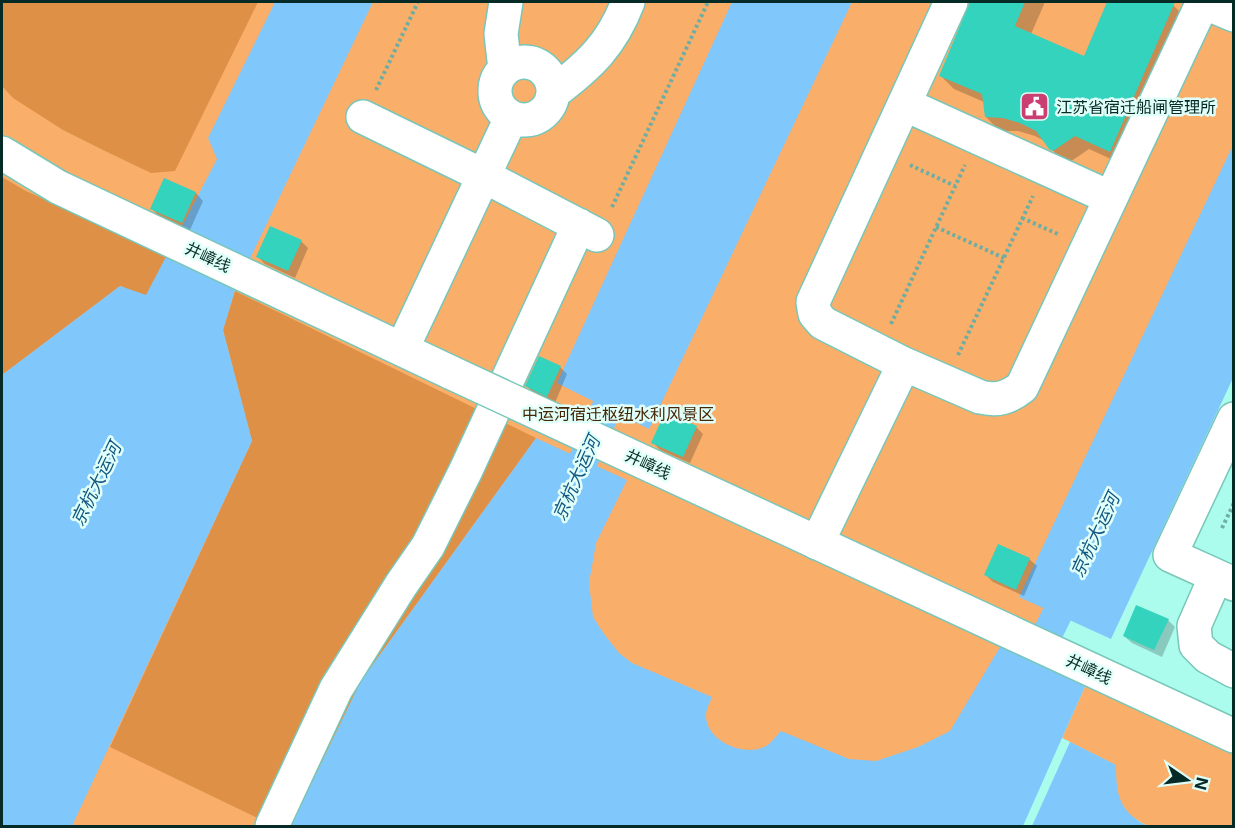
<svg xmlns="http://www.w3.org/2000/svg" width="1235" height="828" font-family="Inter,'Noto Sans SC',sans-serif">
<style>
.green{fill:#f9ae6a}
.forest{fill:#de9146}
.water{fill:#80c7fc}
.pier{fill:#acfcee}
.shadow{fill:#0003}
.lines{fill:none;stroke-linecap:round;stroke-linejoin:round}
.canal{stroke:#80c7fc;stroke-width:30}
.building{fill:#33d3be}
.minor-casing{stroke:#78c7b9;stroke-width:36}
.major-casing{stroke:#78c7b9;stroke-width:36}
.path{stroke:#6dada2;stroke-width:4;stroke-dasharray:3 3;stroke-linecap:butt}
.minor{stroke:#fff;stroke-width:33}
.major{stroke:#fff;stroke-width:33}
.major-bridge-casing{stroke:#78c7b9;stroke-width:36;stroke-linecap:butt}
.major-bridge{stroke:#fff;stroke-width:33}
.labels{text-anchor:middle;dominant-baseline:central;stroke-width:5;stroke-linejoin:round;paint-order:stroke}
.poi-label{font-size:16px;fill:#062a25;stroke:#e1fff9;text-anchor:start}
.street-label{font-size:16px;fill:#062a25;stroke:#e1fff9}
.park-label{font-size:16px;fill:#442504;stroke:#e1fff9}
.water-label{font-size:18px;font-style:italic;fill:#135883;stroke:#e1fff9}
</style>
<rect width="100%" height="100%" fill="#acfcee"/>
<path class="green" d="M2,2H1233V224L947,826H2Z
M1087,682L1233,748V826H1147L1129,815L1118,798L1116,788L1115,765L1062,738Z"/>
<path class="forest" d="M2,2H258L175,171L151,173L105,151L63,130L13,98L2,86Z
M2,177L26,191L168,256L146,296L120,286L2,375Z
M235,291L536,438L361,681L291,826H274L110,747L252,441L223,330Z"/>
<path class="water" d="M275,2H373L235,290L223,330L252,441L72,826H2V375L120,286L146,295L217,159L208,138Z
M732,2H852L649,429L557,383Z
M1233,145V378L1111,639L1019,597Z
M536,438L627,480L596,543L589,583L593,617L604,634L619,653L632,663L712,697C710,702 706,709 706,715C705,740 743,757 764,747C771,744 776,736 781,731L849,759L876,761L918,747L950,731L1003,642L1087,682L1062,738L1116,765C1116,795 1119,811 1147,826H291L361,681Z"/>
<path class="pier" d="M1062,738L1070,742L1032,826H1023Z"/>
<path class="shadow" d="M972,2H1045L1031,34L1085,58L1108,2H1165L1173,5L1187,19L1124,165L1089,149L1067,164L1064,163L1045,141L1035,136L1018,131H1000L986,117L984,102L954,89L940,75Z
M165,180L196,193L203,201L190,230L159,216L152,209Z
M301,241L308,248L295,278L265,264L258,257Z
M560,367L567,374L555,403L534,393L527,386Z
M696,427L703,434L690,463L660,450L653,442Z
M1029,559L1037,566L1024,596L993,582L986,575Z
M1168,620L1175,627L1162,657L1132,643L1124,636Z"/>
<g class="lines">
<path class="canal" d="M567,497L623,371
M1031,667L1075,578"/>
</g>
<path class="building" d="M970,2H1025L1015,26L1084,56L1107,2H1175L1110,152L1075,136L1053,151L1049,149L1036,131L1020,123L1003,118L985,117L982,94L939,76Z
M164,178L196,192L182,223L150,209Z
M270,226L302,240L288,271L256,257Z
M539,356L561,366L547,397L525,386Z
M665,412L697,426L683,457L651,443Z
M998,544L1030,558L1016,590L984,575Z
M1136,605L1169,619L1154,650L1123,636Z"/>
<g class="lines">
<defs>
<path id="minor" d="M951,2L813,302L815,314L823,323L904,364L980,397C998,401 1008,398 1022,387L1203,2
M1203,2L1234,15
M495 91a29 29 0 1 1 58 0a29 29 0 1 1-58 0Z
M505,69L501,34L506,2
M554,92C590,65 612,44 628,2
M904,104L1111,198
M363,117L484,176L597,235
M402,349L511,118
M1234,419L1170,555L1234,584
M817,543L904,364
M1216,576L1194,626L1196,645L1208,657L1234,671
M272,826L336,689L401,585L428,546L466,470L579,225"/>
<path id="major" d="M2,153L58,187L452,373
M652,466L1234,736"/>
</defs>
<use href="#minor" class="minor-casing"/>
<use href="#major" class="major-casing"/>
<path class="path" d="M376,90L418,2
M910,165L955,186
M612,207L708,2
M1022,218L1060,235
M936,227L1004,258
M891,324L965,165
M958,355L1033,196
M1222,528L1234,503"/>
<use href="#minor" class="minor"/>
<use href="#major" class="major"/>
<defs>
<path id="major-bridge" d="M452,373L652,466"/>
</defs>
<use href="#major-bridge" class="major-bridge-casing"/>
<use href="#major-bridge" class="major-bridge"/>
</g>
<defs>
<symbol id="civic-square" viewBox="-11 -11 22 22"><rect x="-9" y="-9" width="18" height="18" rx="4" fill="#ca3e72" stroke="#e1fff9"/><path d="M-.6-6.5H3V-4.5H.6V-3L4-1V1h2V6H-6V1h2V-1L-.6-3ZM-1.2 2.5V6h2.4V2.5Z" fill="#fff"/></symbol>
</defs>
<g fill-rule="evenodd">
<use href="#civic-square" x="1018" y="90" width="33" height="33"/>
</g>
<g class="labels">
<g class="poi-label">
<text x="1056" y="107">江苏省宿迁船闸管理所</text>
</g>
<g class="street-label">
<text transform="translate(208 257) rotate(25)">井嶂线</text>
<text transform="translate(648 464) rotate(25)">井嶂线</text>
<text transform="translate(1089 669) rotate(25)">井嶂线</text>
</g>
<g class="park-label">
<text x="618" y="414">中运河宿迁枢纽水利风景区</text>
</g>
<g class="water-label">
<text transform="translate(576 478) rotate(-66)">京杭大运河</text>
<text transform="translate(96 484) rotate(-64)">京杭大运河</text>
<text transform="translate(1095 535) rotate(-65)">京杭大运河</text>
</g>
</g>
<rect width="1235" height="828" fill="none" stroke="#062a25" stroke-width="6"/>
<g transform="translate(1187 780) rotate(104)" stroke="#e1fff9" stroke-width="4.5" paint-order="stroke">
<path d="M0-4.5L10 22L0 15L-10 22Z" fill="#062a25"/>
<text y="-9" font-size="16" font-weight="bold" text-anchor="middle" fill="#062a25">N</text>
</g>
</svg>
